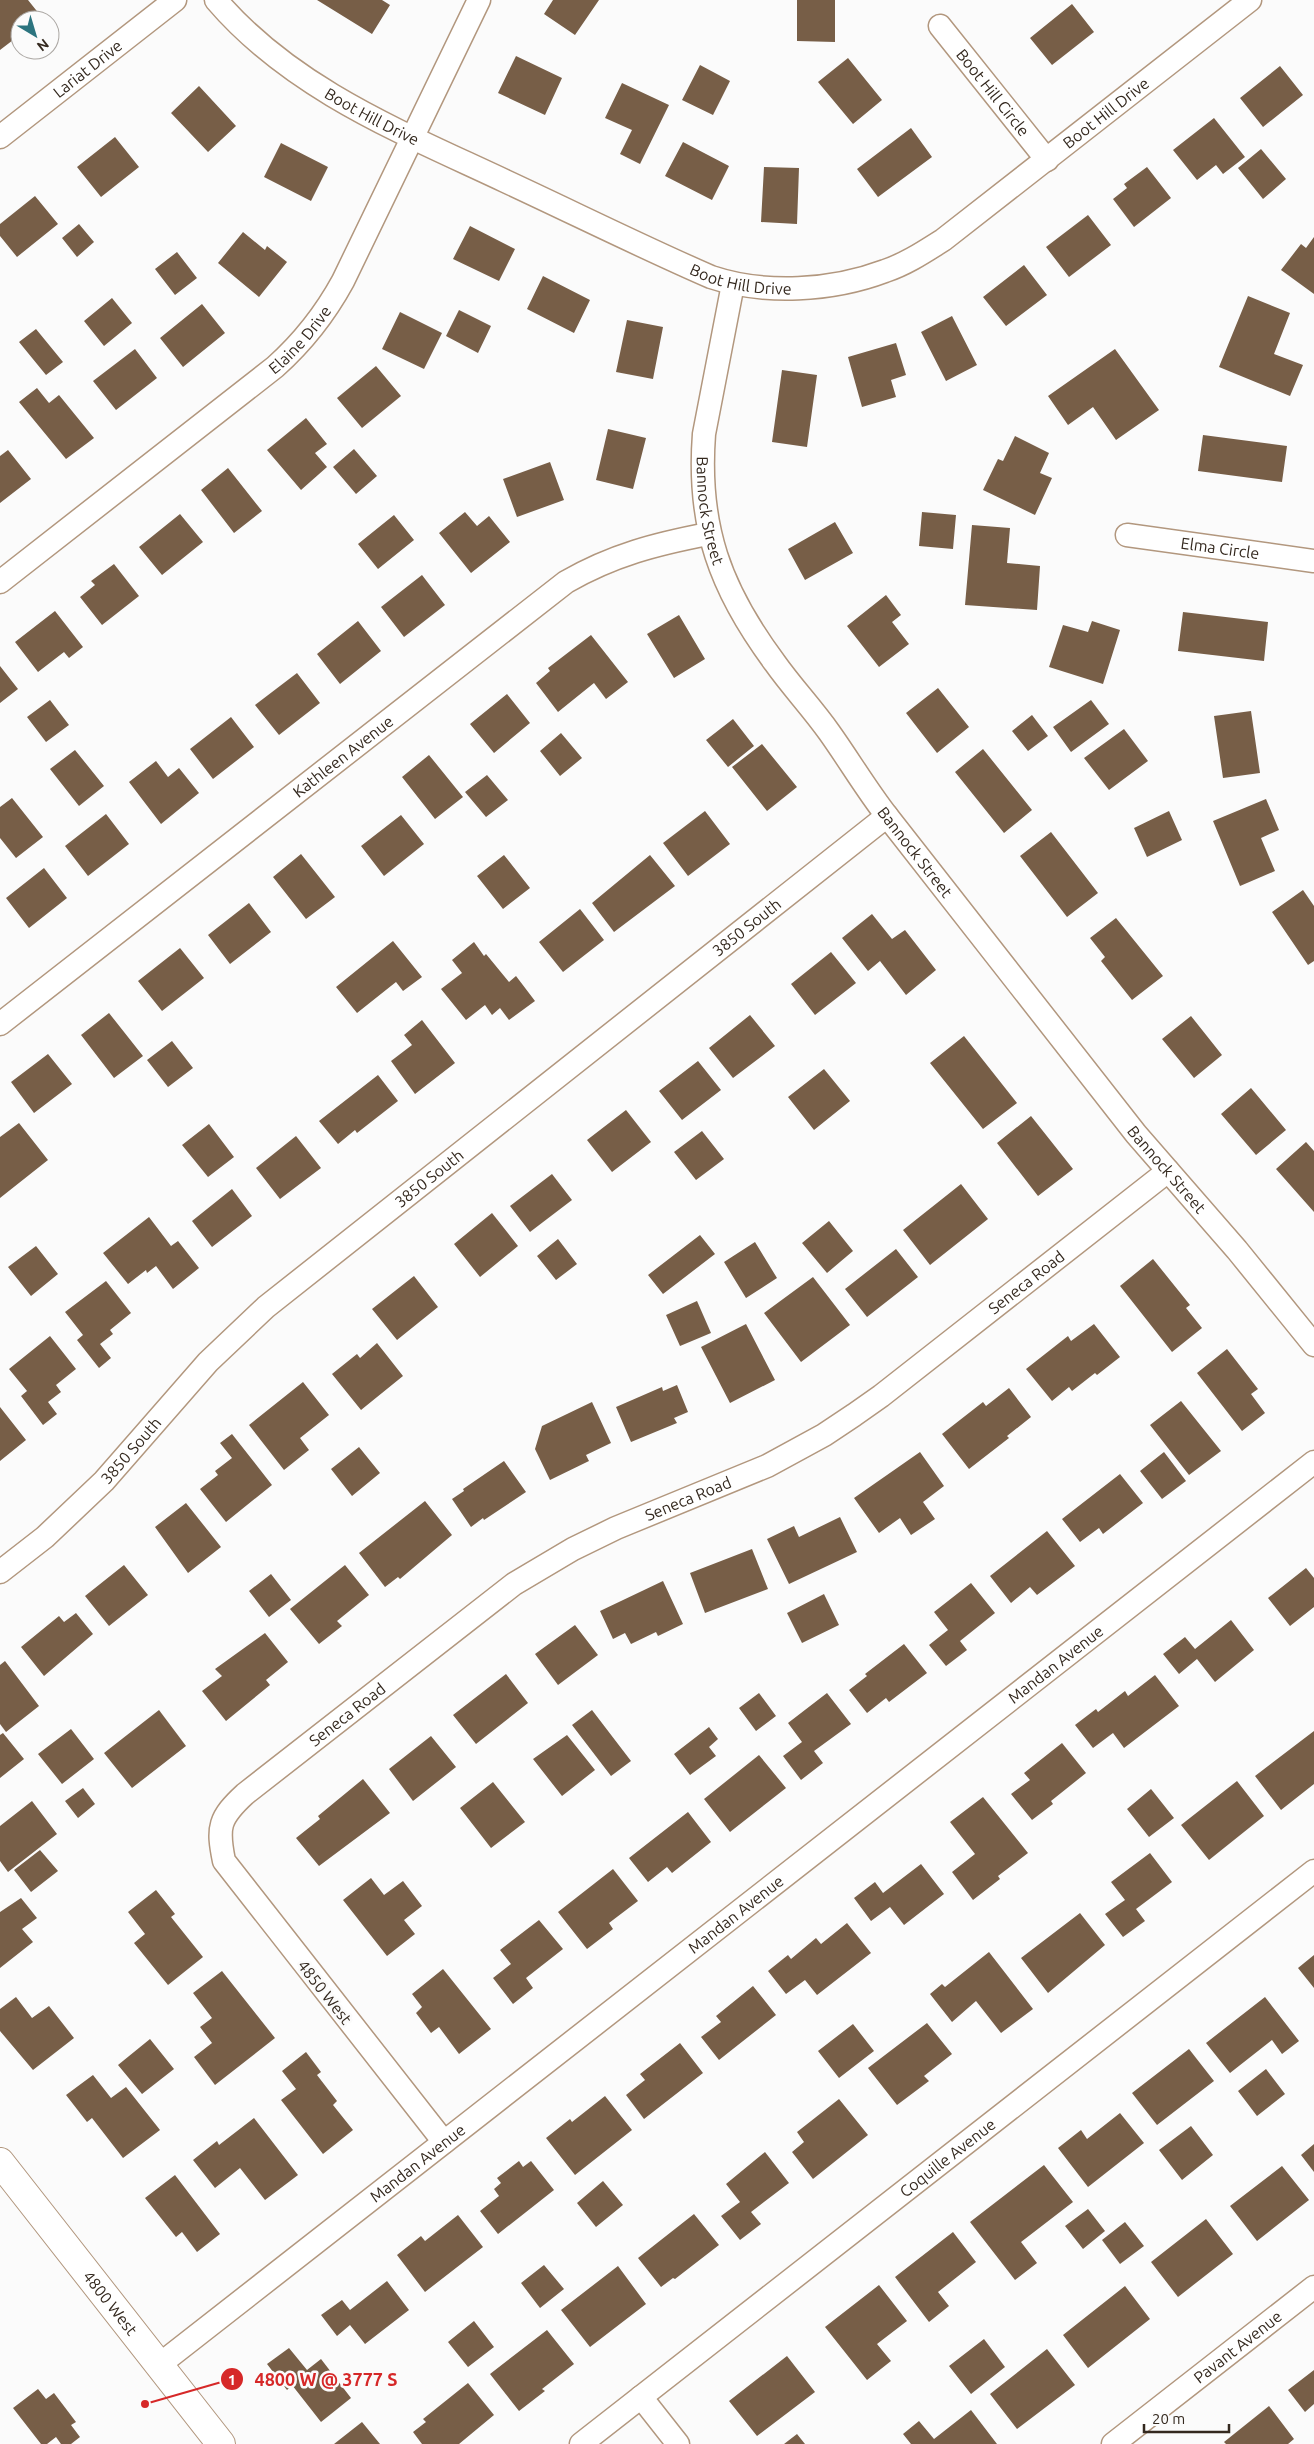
<svg xmlns="http://www.w3.org/2000/svg" width="1314" height="2444" font-family="Ubuntu,sans-serif">
<style>
.building{fill:#775e47}
.lines{fill:none;stroke-linecap:round;stroke-linejoin:round}
.street-casing{stroke:#b2977e;stroke-width:25}
.secondary-casing{stroke:#b2977e;stroke-width:30}
.street{stroke:#fff;stroke-width:22}
.secondary{stroke:#fff;stroke-width:28}
.labels{text-anchor:middle;dominant-baseline:central;stroke-width:5;stroke-linejoin:round;paint-order:stroke}
.street-label{font-size:16px;fill:#34291f;stroke:#fbfbfb}
.leader{fill:none;stroke:#d62828;stroke-width:2}
.callout-dot{fill:#d62828;stroke:#fbfbfb;stroke-width:2}
.mark-label{font-size:15px;text-anchor:middle;font-weight:bold;fill:#fff}
.callout-label{font-size:18px;text-anchor:middle;font-weight:bold;fill:#d62828;stroke:#fbfbfb;stroke-width:5;stroke-linejoin:round;paint-order:stroke}
</style>
<rect width="100%" height="100%" fill="#fbfbfb"/>
<path class="building" d="M0,0H28L40,15L34,20H20V32L16,35L17,37L0,50Z
M317,0H382L390,5L372,34Z
M553,0H599L575,35L544,14Z
M797,0H835V42L797,41Z
M1072,4L1094,32L1052,65L1030,38Z
M516,56L562,78L545,115L498,93Z
M848,58L882,100L853,124L818,82Z
M700,65L730,81L713,115L682,100Z
M1280,66L1303,95L1263,127L1240,98Z
M622,83L669,105L640,164L620,154L632,130L605,118Z
M199,86L236,126L208,152L171,113Z
M1214,118L1245,157L1223,174L1216,165L1197,180L1173,150Z
M911,128L932,157L878,197L857,169Z
M115,137L139,167L101,197L77,167Z
M683,142L729,166L712,200L665,176Z
M281,143L328,167L311,201L264,177Z
M1261,149L1286,179L1263,199L1238,168Z
M764,167L799,168L797,224L761,222Z
M1147,167L1171,198L1134,227L1113,199L1127,188L1124,184Z
M35,196L58,224L17,257L0,236V224Z
M1088,215L1111,245L1069,277L1046,247Z
M79,224L94,242L77,257L62,238Z
M470,226L515,249L499,281L453,259Z
M243,232L265,250L267,246L287,262L259,297L218,263Z
M1314,237V294L1281,270L1301,244L1306,248Z
M177,252L197,278L175,295L155,269Z
M1024,265L1047,295L1006,326L983,297Z
M543,276L590,300L574,333L527,309Z
M1248,296L1290,313L1274,354L1303,365L1290,396L1219,367Z
M112,298L132,323L104,346L84,321Z
M202,304L225,333L183,367L160,338Z
M459,310L491,326L478,353L446,336Z
M400,312L442,333L424,369L382,349Z
M952,316L977,365L946,381L921,332Z
M627,320L663,327L653,379L616,372Z
M36,329L63,362L46,375L19,342Z
M896,343L906,375L891,380L896,397L862,407L848,357Z
M135,349L157,378L116,410L93,381Z
M1115,349L1159,410L1116,440L1093,407L1068,425L1048,396Z
M376,366L401,396L362,428L337,398Z
M782,370L817,375L807,447L772,442Z
M37,388L49,403L59,395L94,438L66,459L19,402Z
M306,418L327,444L315,453L327,467L301,490L267,450Z
M608,429L646,438L633,489L596,480Z
M1203,435L1287,446L1282,482L1198,471Z
M1015,436L1049,453L1040,473L1052,478L1035,515L983,490L998,459L1003,461Z
M354,449L377,476L356,494L333,467Z
M8,450L31,479L0,503V456Z
M550,462L564,500L517,517L503,479Z
M228,468L262,511L234,533L201,490Z
M465,512L477,526L489,516L510,542L471,573L439,533Z
M922,512L956,515L953,549L919,546Z
M180,514L203,542L162,575L139,547Z
M394,515L414,540L378,569L358,544Z
M835,522L853,553L805,580L788,549Z
M972,525L1010,528L1007,563L1040,566L1037,610L965,605Z
M114,564L139,596L102,625L80,597L95,585L91,581Z
M422,575L445,605L404,637L381,607Z
M886,595L901,615L892,622L909,644L879,667L847,626Z
M55,611L83,647L69,658L64,652L38,672L15,642Z
M1183,612L1268,622L1264,661L1178,651Z
M679,615L705,659L674,678L647,634Z
M358,621L381,651L340,684L317,654Z
M1092,621L1120,630L1103,684L1049,667L1063,625L1088,632Z
M591,635L628,682L606,699L594,683L558,712L536,683L550,671L548,668Z
M0,666L18,689L0,703Z
M297,673L320,703L279,735L255,705Z
M938,688L969,727L937,753L906,713Z
M507,694L530,723L494,753L470,724Z
M50,700L69,725L46,742L27,717Z
M1091,700L1109,724L1071,752L1053,727Z
M1251,711L1260,773L1223,778L1214,716Z
M1032,715L1048,736L1028,751L1012,731Z
M231,717L254,747L213,779L190,749Z
M733,719L754,746L728,767L706,740Z
M1124,729L1148,761L1109,790L1084,758Z
M561,733L582,758L560,776L540,751Z
M762,744L797,787L767,811L732,767Z
M983,749L1032,810L1004,833L955,772Z
M75,750L104,786L79,806L50,769Z
M429,755L463,797L435,819L402,777Z
M156,761L168,777L179,768L199,793L161,824L129,782Z
M487,775L508,800L486,817L465,792Z
M12,798L43,837L16,858L0,838V807Z
M1266,799L1279,830L1261,838L1275,871L1240,886L1213,821Z
M705,811L730,844L688,876L663,843Z
M1169,811L1182,840L1147,857L1134,828Z
M106,814L129,844L88,876L65,846Z
M401,815L424,844L384,876L361,846Z
M1051,832L1098,893L1067,917L1020,856Z
M301,854L335,897L306,919L273,877Z
M504,855L530,888L503,909L477,876Z
M650,855L675,886L614,932L592,903Z
M44,868L67,898L29,928L6,898Z
M1303,890L1314,906V961L1308,965L1272,912Z
M249,903L271,932L230,964L208,935Z
M580,909L604,940L563,972L539,942Z
M872,914L892,939L905,930L936,970L906,995L880,961L868,971L842,938Z
M1116,918L1163,976L1132,1000L1101,961L1105,957L1090,938Z
M393,941L422,977L403,991L396,982L357,1013L336,987Z
M474,942L484,956L486,954L509,982L516,976L535,1001L509,1020L500,1008L492,1015L485,1005L466,1020L441,989L462,973L452,960Z
M180,948L204,978L162,1011L138,981Z
M831,952L856,983L815,1015L791,984Z
M109,1013L143,1056L114,1078L81,1035Z
M750,1015L775,1046L733,1078L709,1048Z
M1191,1016L1222,1055L1194,1078L1162,1039Z
M422,1020L455,1063L415,1094L391,1061L412,1045L404,1035Z
M964,1036L1017,1103L983,1129L930,1063Z
M172,1041L193,1068L168,1087L147,1060Z
M48,1054L72,1084L34,1113L11,1082Z
M698,1061L721,1090L682,1120L659,1091Z
M824,1069L850,1101L814,1130L788,1097Z
M378,1075L398,1101L357,1133L355,1130L338,1144L319,1121Z
M1251,1088L1286,1130L1256,1155L1221,1114Z
M626,1110L651,1142L612,1172L587,1140Z
M1031,1116L1073,1169L1038,1196L997,1143Z
M19,1123L48,1160L0,1198V1137Z
M209,1124L234,1157L208,1177L182,1145Z
M702,1131L724,1159L696,1180L674,1152Z
M296,1136L321,1168L280,1199L256,1168Z
M1306,1142L1314,1151V1212L1276,1169Z
M552,1174L572,1200L530,1232L510,1206Z
M961,1184L988,1219L930,1265L903,1230Z
M232,1189L252,1216L212,1247L192,1221Z
M492,1213L518,1246L480,1277L454,1244Z
M149,1217L171,1246L178,1241L199,1268L173,1289L156,1266L147,1273L146,1270L128,1284L103,1253Z
M829,1221L853,1251L827,1273L802,1243Z
M700,1235L715,1254L663,1294L648,1275Z
M558,1239L577,1264L556,1280L537,1256Z
M755,1242L777,1278L746,1298L724,1262Z
M36,1246L58,1274L31,1296L8,1267Z
M896,1249L918,1277L867,1317L845,1289Z
M1153,1259L1190,1305L1186,1308L1202,1328L1172,1352L1120,1286Z
M414,1276L438,1307L397,1340L372,1309Z
M813,1277L850,1325L801,1362L764,1313Z
M106,1281L131,1313L110,1330L113,1334L100,1344L111,1358L99,1368L77,1340L83,1335L65,1312Z
M697,1301L711,1333L680,1346L666,1315Z
M746,1324L775,1380L730,1403L701,1347Z
M1094,1324L1120,1357L1097,1375L1095,1373L1072,1391L1069,1387L1052,1401L1026,1369L1068,1336L1071,1341Z
M50,1336L76,1369L56,1385L61,1392L48,1402L57,1414L43,1425L21,1396L27,1391L9,1369Z
M377,1343L403,1376L361,1410L332,1374L357,1354L360,1358Z
M1227,1349L1258,1389L1251,1394L1265,1413L1242,1431L1197,1373Z
M303,1382L329,1415L300,1438L309,1450L284,1470L249,1425Z
M677,1385L688,1412L674,1418L677,1423L631,1442L616,1407L662,1387L663,1391Z
M1009,1388L1031,1417L1007,1436L1009,1438L969,1469L942,1434L983,1402L986,1406Z
M1181,1401L1221,1451L1189,1475L1150,1425Z
M592,1402L611,1443L586,1455L589,1461L550,1480L535,1449L542,1426Z
M0,1407L26,1440L0,1461Z
M232,1434L272,1485L226,1522L200,1489L218,1475L215,1471L232,1458L220,1443Z
M359,1447L380,1473L352,1496L331,1469Z
M920,1452L944,1486L923,1502L935,1519L911,1535L900,1518L879,1533L854,1498Z
M1164,1452L1186,1481L1162,1499L1140,1471Z
M504,1461L526,1492L484,1520L483,1518L471,1527L452,1499L464,1491L463,1489Z
M1120,1474L1143,1503L1103,1534L1099,1528L1080,1542L1062,1519Z
M425,1501L452,1535L400,1579L398,1577L385,1587L359,1553Z
M186,1503L221,1547L188,1573L155,1527Z
M840,1517L857,1552L789,1584L767,1539L794,1526L799,1537Z
M1047,1531L1075,1566L1037,1595L1030,1587L1011,1603L990,1576Z
M752,1549L768,1589L705,1613L690,1573Z
M124,1565L148,1595L109,1626L85,1596Z
M345,1565L369,1595L337,1621L342,1626L319,1644L290,1609Z
M1306,1568L1314,1578V1607L1290,1626L1268,1598Z
M271,1574L291,1600L269,1617L249,1591Z
M663,1581L683,1624L658,1636L656,1632L631,1644L625,1633L613,1639L600,1611Z
M971,1583L995,1613L960,1641L967,1650L946,1666L929,1645L948,1630L934,1612Z
M824,1594L839,1625L802,1643L787,1613Z
M76,1613L93,1634L44,1676L21,1647L59,1616L64,1622Z
M1231,1620L1254,1650L1215,1682L1197,1659L1179,1674L1163,1654L1185,1637L1195,1649Z
M575,1625L598,1655L558,1685L535,1654Z
M265,1633L288,1662L266,1680L270,1685L226,1721L202,1691L222,1676L215,1669Z
M904,1644L927,1673L889,1702L886,1698L867,1713L849,1690L867,1676L865,1674Z
M5,1661L39,1706L6,1732L0,1724V1665Z
M506,1674L528,1703L476,1744L453,1715Z
M1155,1675L1179,1706L1124,1748L1113,1733L1093,1748L1075,1725L1096,1709L1098,1712L1125,1691L1128,1696Z
M759,1693L776,1716L756,1731L739,1708Z
M827,1693L851,1724L814,1751L823,1763L801,1780L783,1756L802,1742L788,1723Z
M159,1710L186,1746L132,1788L104,1753Z
M592,1710L631,1761L611,1776L572,1725Z
M709,1727L718,1739L709,1747L716,1756L690,1775L674,1754Z
M71,1729L94,1759L62,1784L38,1754Z
M1314,1731V1784L1281,1810L1255,1776Z
M3,1733L24,1759L0,1778V1735Z
M567,1735L595,1770L562,1796L533,1759Z
M431,1736L456,1767L413,1801L389,1769Z
M1062,1743L1086,1773L1051,1801L1053,1804L1032,1820L1011,1794L1030,1780L1024,1773Z
M759,1755L786,1788L730,1832L704,1799Z
M363,1779L390,1813L319,1866L296,1838L320,1819L318,1816Z
M1237,1781L1264,1816L1209,1860L1181,1825Z
M493,1782L525,1822L491,1848L460,1808Z
M83,1788L95,1804L78,1818L65,1801Z
M1151,1789L1174,1818L1149,1837L1127,1809Z
M983,1797L1028,1853L998,1876L1000,1879L973,1900L952,1872L975,1854L950,1822Z
M32,1801L57,1834L8,1872L0,1861V1826Z
M688,1812L711,1842L672,1873L667,1867L648,1882L629,1858Z
M40,1850L58,1871L31,1892L14,1870Z
M1150,1853L1172,1882L1136,1909L1145,1921L1123,1937L1105,1914L1125,1900L1111,1882Z
M921,1864L944,1894L904,1925L890,1907L871,1921L854,1898L875,1882L883,1893Z
M613,1869L638,1901L609,1923L613,1929L587,1949L558,1912Z
M371,1878L384,1895L403,1881L422,1906L404,1920L415,1934L387,1956L343,1900Z
M156,1890L175,1914L171,1917L203,1957L168,1985L134,1943L145,1934L128,1912Z
M21,1898L37,1918L22,1929L33,1942L0,1968V1912Z
M1080,1913L1105,1945L1048,1993L1021,1958Z
M539,1920L563,1949L526,1978L533,1988L513,2004L493,1978L511,1964L500,1950Z
M847,1923L871,1953L817,1995L805,1980L786,1994L768,1971L788,1955L791,1959L816,1938L821,1944Z
M989,1952L1033,2009L1001,2033L976,2001L952,2022L930,1994L942,1984L945,1987Z
M1314,1955V1988L1298,1968Z
M443,1969L491,2029L459,2054L439,2027L431,2033L416,2013L422,2007L412,1994Z
M222,1971L275,2038L215,2085L194,2057L212,2043L200,2027L212,2018L193,1993Z
M753,1986L776,2015L719,2060L701,2037L721,2022L716,2016Z
M16,1997L32,2018L49,2006L74,2038L33,2070L0,2031V2009Z
M1265,1997L1299,2041L1282,2054L1272,2040L1230,2073L1206,2043Z
M927,2023L952,2054L924,2076L929,2081L897,2105L868,2068Z
M853,2024L874,2051L839,2078L818,2051Z
M150,2039L174,2069L142,2094L118,2065Z
M680,2043L703,2073L644,2119L626,2095L645,2080L640,2074Z
M1189,2049L1214,2081L1157,2125L1132,2093Z
M306,2052L321,2072L317,2075L337,2101L333,2105L353,2130L323,2154L281,2100L296,2089L282,2071Z
M1266,2069L1285,2094L1257,2116L1238,2091Z
M93,2075L111,2098L126,2087L160,2130L123,2158L92,2118L87,2122L66,2095Z
M605,2096L632,2130L575,2175L546,2138L570,2119L572,2122Z
M839,2099L868,2135L813,2179L792,2152L804,2142L797,2132Z
M1120,2113L1144,2143L1088,2187L1058,2148L1081,2130L1087,2139Z
M254,2118L298,2175L265,2200L240,2168L215,2188L193,2160L217,2141L219,2145Z
M1191,2126L1213,2155L1182,2180L1159,2150Z
M1314,2144V2172L1301,2155Z
M765,2152L789,2183L751,2212L761,2224L740,2240L721,2216L740,2202L726,2184Z
M519,2161L523,2167L531,2161L554,2190L498,2234L480,2211L499,2196L494,2189L501,2183L497,2178Z
M1044,2165L1073,2202L1021,2242L1037,2263L1015,2280L970,2222Z
M1282,2166L1309,2200L1257,2241L1230,2206Z
M175,2175L220,2234L197,2252L182,2232L176,2237L145,2198Z
M603,2181L623,2205L596,2227L577,2203Z
M1088,2209L1105,2231L1083,2249L1065,2226Z
M694,2214L719,2245L675,2279L673,2278L661,2287L638,2258Z
M458,2215L483,2247L425,2292L397,2255L421,2236L425,2241Z
M1206,2219L1233,2254L1178,2297L1151,2262Z
M1125,2222L1144,2246L1120,2264L1102,2240Z
M953,2232L976,2262L938,2292L949,2306L929,2322L895,2277Z
M544,2265L564,2289L540,2308L521,2283Z
M618,2266L646,2304L590,2347L561,2310Z
M387,2281L409,2310L365,2344L350,2325L337,2336L321,2315L342,2300L350,2310Z
M879,2285L907,2321L877,2344L891,2361L867,2380L825,2327Z
M1125,2286L1150,2319L1088,2368L1063,2335Z
M474,2321L494,2347L468,2367L448,2342Z
M547,2330L574,2364L542,2389L545,2391L519,2411L490,2374Z
M984,2339L1005,2367L971,2394L949,2366Z
M289,2348L307,2370L321,2359L351,2398L321,2422L292,2385L287,2390L267,2364Z
M1047,2349L1075,2385L1017,2429L990,2394Z
M787,2356L815,2392L757,2436L729,2401Z
M1314,2370V2404L1305,2412L1288,2390Z
M468,2383L494,2415L459,2444H422L413,2432L426,2422L423,2419Z
M38,2389L46,2399L54,2393L76,2422L71,2425L80,2437L71,2444H61L56,2437L47,2444H41L13,2408Z
M1269,2406L1294,2439L1288,2444H1226L1224,2442Z
M971,2410L997,2444H911L903,2434L919,2421L934,2439Z
M362,2422L380,2444H334Z
M797,2434L805,2444H784Z"/>
<g class="lines">
<defs>
<g id="street">
<path id="s1" d="M216,0C292,89 401,132 505,181C574,213 642,247 711,277C765,295 832,291 885,271C906,264 924,252 943,240L1250,0"/>
<path id="s2" d="M940,26L1047,160"/>
<path id="s3" d="M0,137L175,0"/>
<path id="s4" d="M733,284L704,434C697,526 720,589 775,663C792,687 812,708 829,732C849,760 866,789 887,816L1136,1134L1237,1250L1314,1345"/>
<path id="s5" d="M1127,535L1314,561"/>
<path id="s6" d="M0,582L275,367C303,342 325,314 343,281L479,0"/>
<path id="s7" d="M0,1024L566,582C613,555 656,544 708,534"/>
<path id="s8" d="M0,1572L45,1537L104,1481L208,1362L266,1307L887,816"/>
<path id="s9" d="M444,2142L224,1861C217,1827 219,1818 245,1794L514,1584L573,1549L616,1528L767,1466L824,1435L854,1415L881,1396L1168,1171"/>
<path id="s10" d="M159,2365L1314,1462"/>
<path d="M641,2397L678,2444"/>
<path id="s11" d="M581,2444L1314,1871"/>
<path id="s12" d="M1113,2444L1314,2287"/>
</g>
<g id="secondary">
<path id="s13" d="M0,2162L221,2444"/>
</g>
</defs>
<use href="#street" class="street-casing"/>
<use href="#secondary" class="secondary-casing"/>
<use href="#street" class="street"/>
<use href="#secondary" class="secondary"/>
</g>
<g class="labels">
<g class="street-label">
<text stroke="none"><textPath href="#s3" startOffset="111">Lariat Drive</textPath></text>
<text stroke="none"><textPath href="#s2" startOffset="85">Boot Hill Circle</textPath></text>
<text stroke="none"><textPath href="#s1" startOffset="1021">Boot Hill Drive</textPath></text>
<text stroke="none"><textPath href="#s1" startOffset="196">Boot Hill Drive</textPath></text>
<text stroke="none"><textPath href="#s1" startOffset="601">Boot Hill Drive</textPath></text>
<text stroke="none"><textPath href="#s6" startOffset="386">Elaine Drive</textPath></text>
<text stroke="none"><textPath href="#s4" startOffset="230">Bannock Street</textPath></text>
<text stroke="none"><textPath href="#s5" startOffset="94">Elma Circle</textPath></text>
<text stroke="none"><textPath href="#s7" startOffset="435">Kathleen Avenue</textPath></text>
<text stroke="none"><textPath href="#s4" startOffset="634">Bannock Street</textPath></text>
<text stroke="none"><textPath href="#s8" startOffset="989">3850 South</textPath></text>
<text stroke="none"><textPath href="#s4" startOffset="1039">Bannock Street</textPath></text>
<text stroke="none"><textPath href="#s8" startOffset="584">3850 South</textPath></text>
<text stroke="none"><textPath href="#s9" startOffset="1372">Seneca Road</textPath></text>
<text stroke="none"><textPath href="#s8" startOffset="179">3850 South</textPath></text>
<text stroke="none"><textPath href="#s9" startOffset="968">Seneca Road</textPath></text>
<text stroke="none"><textPath href="#s10" startOffset="1138">Mandan Avenue</textPath></text>
<text stroke="none"><textPath href="#s9" startOffset="562">Seneca Road</textPath></text>
<text stroke="none"><textPath href="#s10" startOffset="732">Mandan Avenue</textPath></text>
<text transform="translate(325 1992) rotate(52)">4850 West</text>
<text stroke="none"><textPath href="#s11" startOffset="465">Coquille Avenue</textPath></text>
<text stroke="none"><textPath href="#s10" startOffset="328">Mandan Avenue</textPath></text>
<text stroke="none"><textPath href="#s13" startOffset="179">4800 West</textPath></text>
<text stroke="none"><textPath href="#s12" startOffset="158">Pavant Avenue</textPath></text>
</g>
</g>
<path class="leader" d="M145 2404L232 2379"/>
<g class="callout-dot">
<circle cx="145" cy="2404" r="5"/>
<circle cx="232" cy="2379" r="12"/>
</g>
<g class="mark-label">
<text x="232" y="2385">1</text>
</g>
<g class="callout-label">
<text x="326" y="2386">4800 W @ 3777 S</text>
</g>
<g transform="translate(35 35) rotate(142)"><circle r="24" fill="#fbfbfb" stroke="#aba7a3"/>
<path d="M0-4L9 19L0 12L-9 19Z" fill="#2c747f"/>
<text y="-8" font-size="14" font-weight="bold" text-anchor="middle" fill="#34291f">N</text>
</g>
<path d="M1144 2424v8h85v-8" fill="none" stroke="#34291f" stroke-width="2.5"/>
<text x="1152" y="2424" font-size="15" fill="#34291f" stroke="#fbfbfb" stroke-width="4" paint-order="stroke">20 m</text>
</svg>
